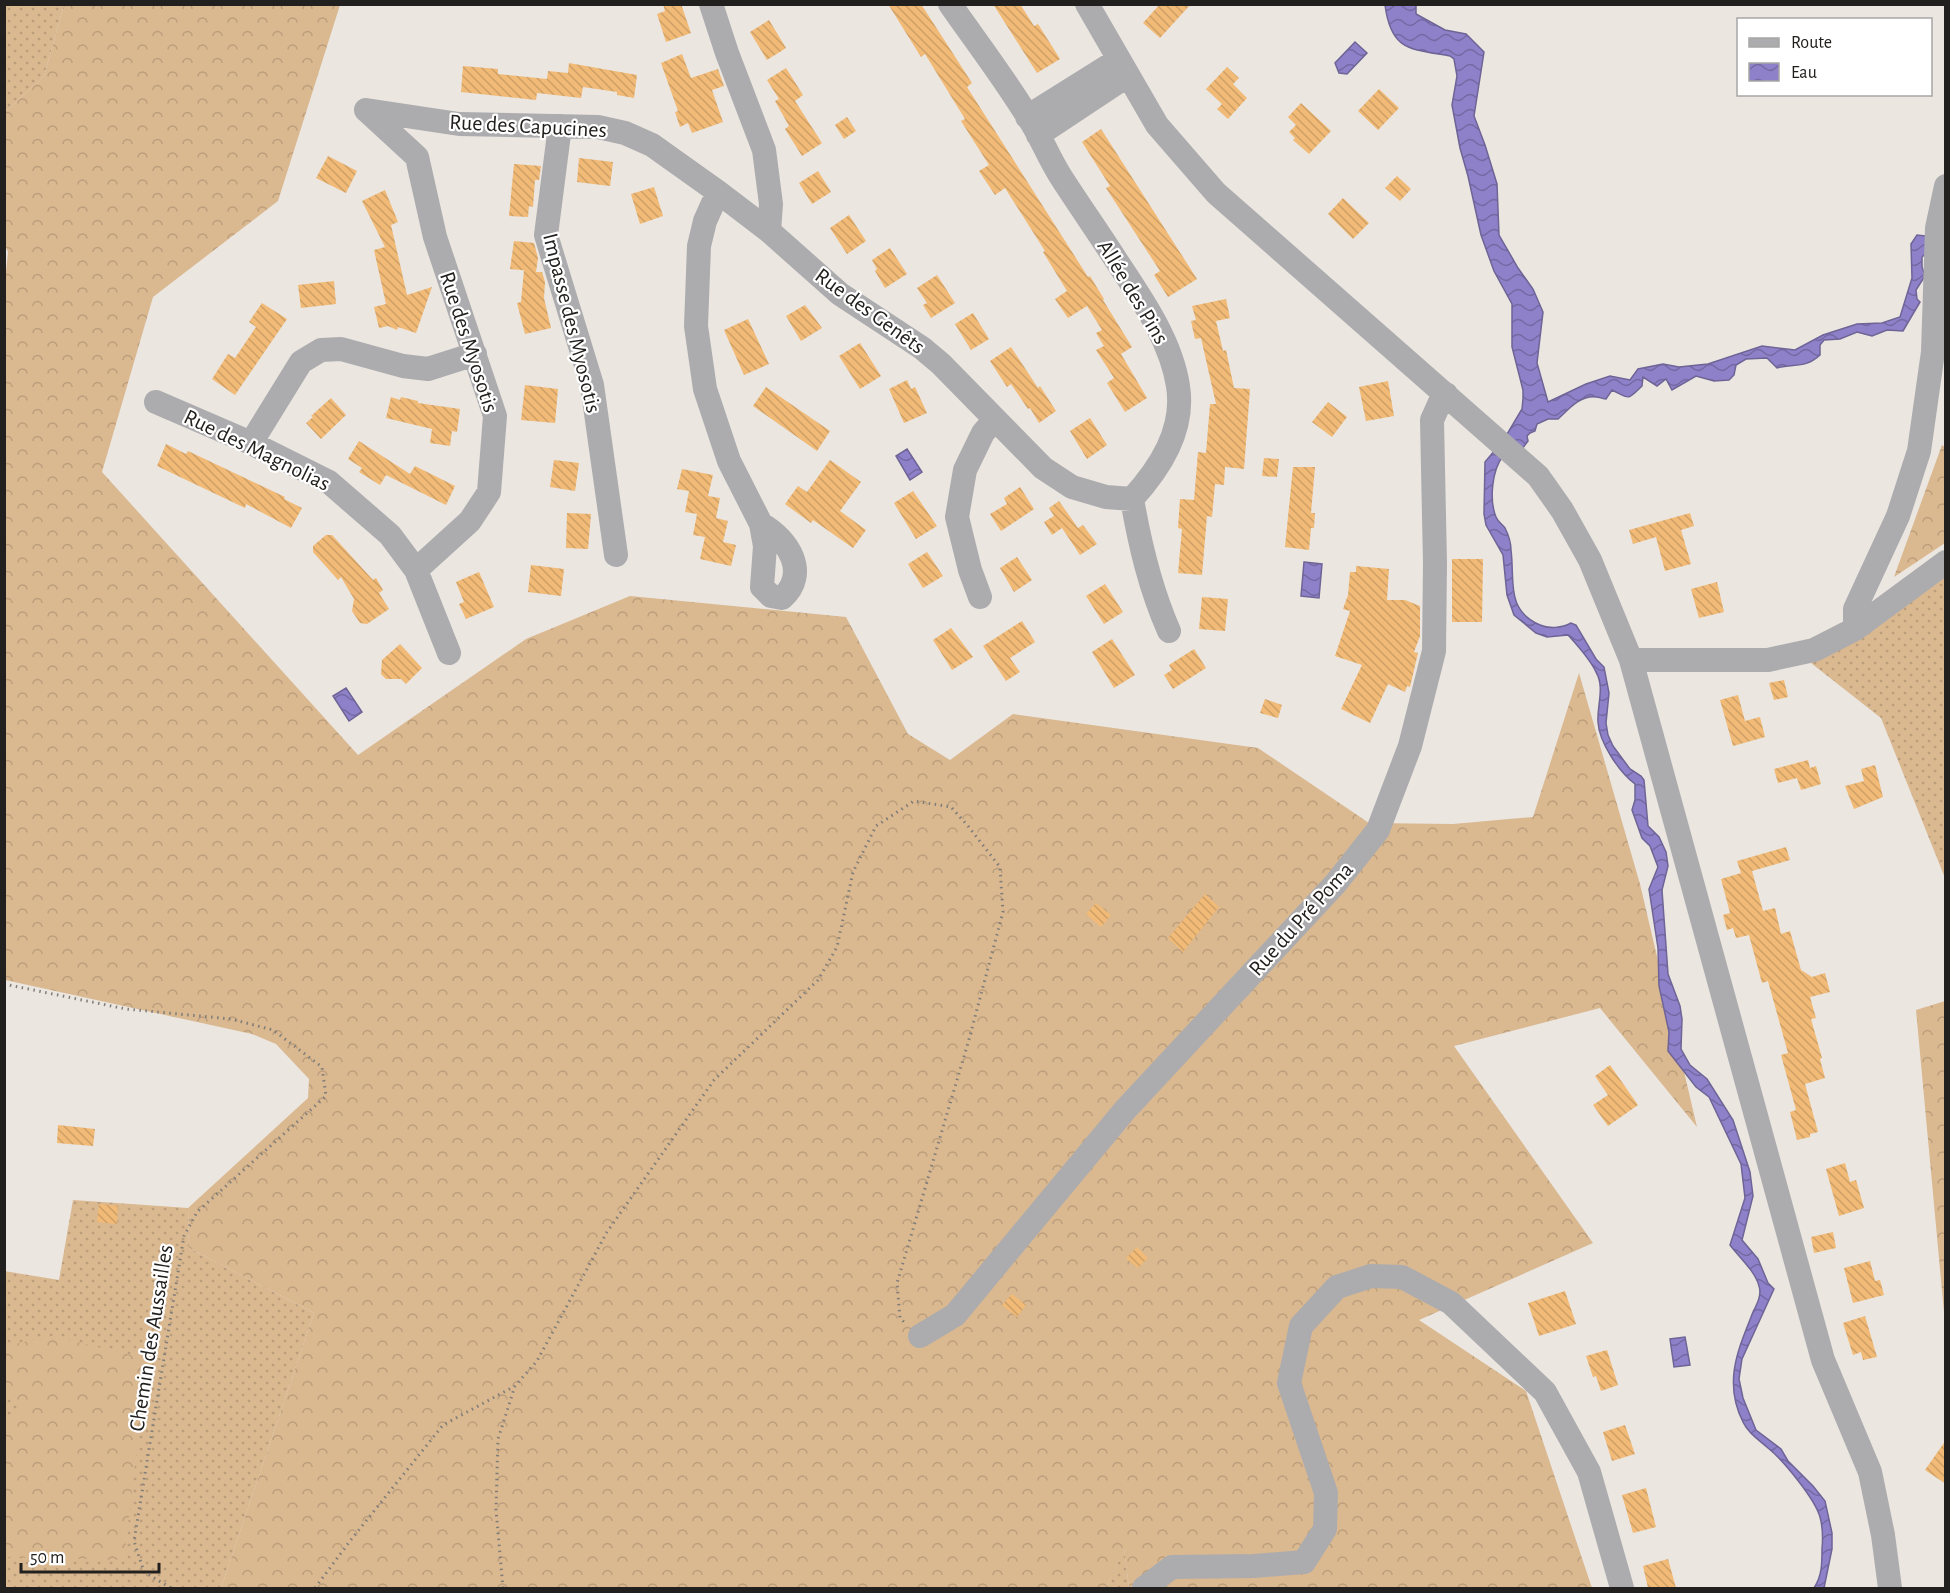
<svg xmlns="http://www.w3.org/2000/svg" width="1950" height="1593" font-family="'Alegreya Sans',sans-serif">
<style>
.grass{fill:url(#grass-dots)}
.forest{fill:url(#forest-crowns)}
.water{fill:url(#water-waves);stroke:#6e6496;stroke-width:1.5}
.building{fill:url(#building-back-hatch)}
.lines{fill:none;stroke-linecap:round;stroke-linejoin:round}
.path{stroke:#807d79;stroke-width:3;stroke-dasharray:1.5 4.5;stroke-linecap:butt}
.minor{stroke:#acacaf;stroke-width:24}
.labels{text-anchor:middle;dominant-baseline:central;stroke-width:4.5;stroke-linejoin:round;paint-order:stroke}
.street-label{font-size:22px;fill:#22201e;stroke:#fff}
</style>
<defs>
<pattern id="grass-dots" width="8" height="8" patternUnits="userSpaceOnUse" patternTransform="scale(1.5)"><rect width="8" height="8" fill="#dab890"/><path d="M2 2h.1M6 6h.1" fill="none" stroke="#bb9e7c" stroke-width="1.8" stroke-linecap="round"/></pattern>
<pattern id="forest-crowns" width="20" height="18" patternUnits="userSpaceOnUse" patternTransform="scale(1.5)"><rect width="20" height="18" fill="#dab890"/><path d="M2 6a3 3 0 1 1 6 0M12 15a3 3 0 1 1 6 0" fill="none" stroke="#bb9e7c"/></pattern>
<pattern id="water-waves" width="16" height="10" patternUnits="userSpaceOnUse" patternTransform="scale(1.5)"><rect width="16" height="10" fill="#8e81c9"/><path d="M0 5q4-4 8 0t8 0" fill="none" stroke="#7469a3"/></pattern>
<pattern id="building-back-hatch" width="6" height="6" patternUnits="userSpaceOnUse" patternTransform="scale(1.5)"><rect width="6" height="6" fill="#f1ba76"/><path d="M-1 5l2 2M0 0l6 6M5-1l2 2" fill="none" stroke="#cea066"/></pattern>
</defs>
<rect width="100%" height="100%" fill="#ebe6e0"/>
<path class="grass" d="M5,5H64L44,76L5,112Z
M1945,576V878L1881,718L1811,663Z
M73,1200L188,1208L189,1248L314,1313L221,1588H5L4,1271L59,1280Z
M1124,1548L1129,1588H1106Z"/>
<path class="forest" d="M64,5H340L278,201L153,297L102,472L358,755L526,639L630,596L846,617L908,734L950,760L1013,714L1258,748L1369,823L1453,824L1533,817L1579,673L1640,884L1697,1127L1600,1008L1454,1046L1593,1243L1419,1320L1526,1391L1592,1588H1129L1124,1549L1106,1588H221L314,1313L189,1248L188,1208L308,1098L309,1079L276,1044L252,1034L5,980L4,293L8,252L5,245V112L44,76Z
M1942,445L1946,448L1945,543L1894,577Z
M1945,1001H1946L1945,1323L1916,1010Z
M52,1336L147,1359L124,1560L5,1557V1424L19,1404L5,1388V1346Z"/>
<path class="water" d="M1385,5H1416V14L1445,30L1466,34L1484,52L1474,116L1485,145L1497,184L1499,235L1518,268L1533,289L1543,312L1537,363L1548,402L1586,384L1610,376L1630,380L1638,369L1663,364L1679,367L1708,364L1762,346L1795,350L1823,335L1857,324L1882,323L1900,317L1912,278L1911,244L1917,235L1944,238L1922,257V267L1925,276L1916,290L1917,299L1920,302L1903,331L1887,330L1872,336L1857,332L1840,339L1824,340L1820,345V355C1805,369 1794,363 1777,368L1767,358L1746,359L1736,365L1734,375L1729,380L1714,381L1696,376L1672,390L1666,379L1657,386L1643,377L1642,386C1626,402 1629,398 1612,390L1606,399C1603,399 1600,397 1596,397C1580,395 1568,410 1558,419H1548L1537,424L1535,431L1530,433L1527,436L1528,441L1522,449L1503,441L1522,409L1523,399V390L1512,347V304L1494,271L1481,235L1468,176L1460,148L1452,105L1457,76L1454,59L1450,56C1410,49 1391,51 1385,5Z
M1355,42L1367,53L1347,74L1339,73L1335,63Z
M907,449L922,472L910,480L896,456Z
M1495,450L1503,456C1492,470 1489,500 1496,517C1498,522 1502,524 1505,528C1508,534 1511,544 1511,550C1515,580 1505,610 1540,625C1549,629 1562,628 1571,623L1576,625L1596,659L1604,667L1609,693L1606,723L1608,735L1613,746L1630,769L1641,776L1644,780L1648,826L1659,837L1666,852L1668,866L1662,890L1668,974L1680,1006L1682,1019L1681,1049L1690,1065L1707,1079L1733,1120L1750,1172L1753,1196L1742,1240L1758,1259L1768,1283L1774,1289L1742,1359L1739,1379L1743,1398L1756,1430L1781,1449L1788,1461L1813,1486L1825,1501L1832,1533V1549L1824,1588H1814C1822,1576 1822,1564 1822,1549C1823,1538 1823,1528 1820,1517C1815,1499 1783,1460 1768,1448C1759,1440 1748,1433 1743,1422C1723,1382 1738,1350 1753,1312C1757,1304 1762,1295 1759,1286C1755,1271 1739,1257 1730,1245L1745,1198L1741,1164L1709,1097L1696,1087L1668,1051L1669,1032L1659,986L1658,948L1649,889L1658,867L1650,846L1642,838L1632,810L1635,800V784C1619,772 1599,742 1598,722C1597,705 1605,687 1596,672C1590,659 1577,645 1568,635L1547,637L1536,633L1514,615L1507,595L1503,555L1486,525L1484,514L1485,462Z
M1304,562L1322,564L1319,598L1301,596Z
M346,688L362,712L349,721L333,696Z
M1685,1337L1690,1365L1674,1367L1670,1339Z"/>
<path class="building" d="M663,4H681L691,33L666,42L657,14L665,11Z
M888,4H921L972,83L967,87L1088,277L1090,276L1104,299L1103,300L1132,347L1121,354L1147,398L1125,412L1107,383L1114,378L1096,350L1104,346L1096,333L1102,330L1087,306L1068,318L1055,299L1067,291L1043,252L1045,251L1005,188L995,195L979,171L989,165L961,121L965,119L925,54L921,57Z
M993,4H1020L1034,26L1038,24L1060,59L1037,73Z
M1160,4H1191L1160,38L1143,23Z
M769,20L786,48L767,60L750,32Z
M682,54L691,78L718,69L724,86L712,90L723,122L692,133L688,123L680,127L675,112L678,111L661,63Z
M569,63L637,75L634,98L617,95V92L583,87L581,98L537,93L536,100L461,92L463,66L498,69V74L547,79L548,71L568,73Z
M1227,67L1239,78L1233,84L1247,98L1228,119L1217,109L1222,104L1206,89Z
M786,68L803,95L795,101L822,143L802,156L785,129L789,126L775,101L779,99L767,80Z
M1379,89L1399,108L1378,130L1358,111Z
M1301,103L1331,131L1309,154L1293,140L1295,138L1289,132L1296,125L1288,117Z
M847,117L856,131L844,139L835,125Z
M1101,129L1197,279L1168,297L1154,275L1160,271L1106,188L1110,186L1082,142Z
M328,156L357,171L346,193L316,178Z
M579,158L613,162L610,186L577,182Z
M514,164L541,166L539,180H535L533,207L529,206L528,217L509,216Z
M818,171L831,192L812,204L799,183Z
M1397,176L1411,189L1400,201L1385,188Z
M654,187L663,216L640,224L631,194Z
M385,190L398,222L391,225L407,295L432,287L416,333L398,327L397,330L388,326L379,328L374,307L386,304L374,250L385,247L362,201Z
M1343,198L1369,223L1353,239L1328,214Z
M849,215L866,241L847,254L830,228Z
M514,241L534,243L538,258L536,272H542L545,282L544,298L551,328L525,334L517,303L521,302L524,270L531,271L510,269Z
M890,248L907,274L885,288L875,271L877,269L872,260Z
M937,275L955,303L931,318L923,305L927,303L917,288Z
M334,281L336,304L301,308L298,285Z
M1226,299L1230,318L1216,321L1223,351L1226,350L1234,388L1250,389L1244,469L1225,467L1224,485L1215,484L1212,517L1207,516L1202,575L1178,573L1182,529L1178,528L1180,499L1194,500L1198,452L1206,453L1210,404H1216L1201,338L1195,339L1191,321L1196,320L1192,306Z
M262,303L287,319L235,395L212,379L228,354L235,358L256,327L249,322Z
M805,305L822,328L801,341L786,316Z
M973,313L989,339L971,350L955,324Z
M748,319L769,364L744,375L724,330Z
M860,343L881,376L860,389L839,356Z
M1011,347L1038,388L1040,386L1056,411L1039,423L1030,408L1028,409L1011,384L1007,387L990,361Z
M907,380L911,389L915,387L927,413L904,423L889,389Z
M1388,381L1394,416L1366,421L1359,387Z
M525,385L558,389L555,423L521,420Z
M766,387L830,431L817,451L753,406Z
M391,397L400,400L401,397L418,401V403L460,409L457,432L452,431L450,446L430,443L432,429L386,418Z
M331,398L346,415L321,439L306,423L313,417L311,416Z
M1328,402L1347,417L1332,437L1312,422Z
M1090,418L1107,445L1087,459L1070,431Z
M359,441L410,474L415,466L455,486L446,505L386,475L380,485L359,472L362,468L348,459Z
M166,444L186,454L188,451L285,497L284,499L302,508L291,528L246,504L245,508L157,466Z
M1264,458L1279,459L1277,477L1262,476Z
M554,460L579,463L575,491L550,487Z
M830,460L861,482L840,511L866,530L853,548L813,520L811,523L785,504L798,486L807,492Z
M1293,467H1315L1311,513H1315L1314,528H1311L1309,550L1285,547Z
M682,469L713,475L708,496L720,498L716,518L728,521L723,542L736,545L731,566L700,559L705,537L693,535L697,514L685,512L689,491L677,489Z
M1020,487L1034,509L1001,531L990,514L1007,504L1004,498Z
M913,491L937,526L916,539L894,503Z
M1059,501L1078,528L1083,525L1097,544L1080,555L1062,528L1052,535L1044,522L1054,516L1049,508Z
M567,513L591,514L588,549L566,548Z
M1690,513L1694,526L1681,530L1691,564L1665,571L1656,537L1633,544L1629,530Z
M326,535H332L373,580L376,578L383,590L379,593L389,609L367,624L360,623L352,611L354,599L341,577L338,580L313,552V546Z
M927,552L943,576L923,588L908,564Z
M1017,557L1032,580L1014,592L1000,568Z
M1452,559H1483L1482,622H1452Z
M531,565L564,569L561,596L528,592Z
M1356,566L1389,569L1387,600H1405L1420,606V636L1414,652L1418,653L1410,687L1407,686L1405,692L1388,684L1370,723L1341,709L1362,665L1335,656L1350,611L1343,609L1348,595L1350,572H1356Z
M479,572L494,607L466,619L459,604L464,602L456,582Z
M1717,582L1724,612L1699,618L1691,589Z
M1105,584L1123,612L1104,624L1086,596Z
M1202,597L1228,599L1225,631L1199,629Z
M1022,621L1035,642L1010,658L1020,672L1006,681L983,646Z
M951,628L973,657L952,670L933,640Z
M1112,639L1135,675L1114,688L1092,652Z
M400,644L422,668L406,684L401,679H386L381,674L382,660Z
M1194,649L1206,668L1173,689L1164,675L1172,670L1169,665Z
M1784,680L1788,697L1774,700L1769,683Z
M1738,695L1745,721L1760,717L1765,737L1733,746L1720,700Z
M1265,699L1282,705L1278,718L1260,713Z
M1808,760L1810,768L1816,766L1821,784L1801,790L1797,778L1778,783L1774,769Z
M1875,765L1883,797L1854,809L1845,786L1864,781L1861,769Z
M1786,847L1790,860L1752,871L1763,911L1775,908L1781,934L1790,931L1801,970L1812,977L1825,973L1830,992L1810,997L1816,1018L1811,1019L1822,1058L1820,1059L1825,1078L1805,1084L1818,1132L1810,1134V1137L1797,1140L1790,1112L1796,1110L1781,1055L1788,1053L1768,981L1762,983L1749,935L1736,938L1733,928L1727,930L1723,915L1730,913L1721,879L1741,873L1737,861Z
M1205,894L1219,907L1183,952L1168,938Z
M1096,903L1111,915L1101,927L1086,914Z
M1610,1065L1638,1105L1608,1126L1593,1105L1608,1095L1595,1076Z
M58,1125L95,1129L93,1146L57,1143Z
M1845,1163L1850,1182L1856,1180L1864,1208L1839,1216L1826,1169Z
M99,1204L118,1206L117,1224L97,1222Z
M1833,1232L1836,1248L1814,1253L1811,1237Z
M1137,1247L1148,1258L1138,1268L1126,1258Z
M1870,1261L1875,1281L1880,1280L1884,1295L1853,1303L1844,1268Z
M1565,1291L1576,1324L1539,1336L1528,1303Z
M1012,1294L1026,1305L1017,1317L1002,1305Z
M1865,1316L1877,1357L1863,1360L1861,1352L1853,1355L1843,1323Z
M1607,1350L1618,1385L1601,1391L1596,1376L1593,1377L1586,1356Z
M1625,1425L1635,1454L1612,1461L1603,1432Z
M1946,1440V1484L1925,1470Z
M1646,1488L1656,1527L1633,1533L1622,1495Z
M1668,1559L1676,1588H1648L1643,1566Z"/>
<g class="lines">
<path class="path" d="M4,984L126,1009L231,1019L273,1030L322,1067L326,1096L197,1212L184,1236L134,1541L144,1572L171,1588
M315,1588L350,1541L443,1425L515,1386L537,1361L607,1232L714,1080L818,980L837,947L853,872L876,826L914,801L951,807L968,826L1000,867L1003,912L968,1043L897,1283L900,1318L905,1323
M503,1588L496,1510L498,1439L515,1386"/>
<path class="minor" d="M711,4L727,53L764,150L771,204L769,231L840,294L922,348L941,364L1043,468L1072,487L1106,497L1132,499
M950,4C978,44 1008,83 1033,125C1043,142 1050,160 1061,177C1079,205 1098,232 1116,260C1141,298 1171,340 1178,386C1185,430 1160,468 1132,499
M1087,4L1157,125L1216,193L1538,476L1562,510L1590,560L1631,660L1823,1360L1870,1472L1883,1535L1890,1588
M366,110L417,157L435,237L495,416L489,492L470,521L416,570
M366,110L459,124L598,127L625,133L652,145L718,192L769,231
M1027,117L1118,60
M560,126L546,235L592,385L616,555
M1038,135L1127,76
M718,192L705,221L699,246L696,326L705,389L729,461L761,524L765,546L762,587L771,596L782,598C810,573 788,539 761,524
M156,402L251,443L329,482L390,535L416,570L449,653
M251,443L301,362L321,350L341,349L403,366L428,369L475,354
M1132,499C1140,545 1150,588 1169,631
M980,597L970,570L957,517L965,470L983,433L995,419
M1855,629V609L1898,516L1919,451L1933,352L1937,228L1946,186
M1631,660H1768L1814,650L1855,629L1946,562
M920,1336L955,1315L1125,1110L1336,883L1378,830L1410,746L1434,651L1435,563L1432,420L1441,400L1446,394
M1144,1588L1172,1567L1254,1566L1304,1562L1325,1529L1326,1493L1289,1383L1301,1326L1337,1287L1371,1276L1402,1277L1451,1303L1545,1392L1589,1472L1622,1588"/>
</g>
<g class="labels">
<g class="street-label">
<text transform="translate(528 126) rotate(3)">Rue des Capucines</text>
<text transform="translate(1133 292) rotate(59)">Allée des Pins</text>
<text transform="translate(870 311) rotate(36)">Rue des Genêts</text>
<text transform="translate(572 323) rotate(76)">Impasse des Myosotis</text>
<text transform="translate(469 342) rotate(72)">Rue des Myosotis</text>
<text transform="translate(257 450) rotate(26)">Rue des Magnolias</text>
<text transform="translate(1301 919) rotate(-48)">Rue du Pré Poma</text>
<text transform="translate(151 1338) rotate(-81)">Chemin des Aussailles</text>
</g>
</g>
<rect width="1950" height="1593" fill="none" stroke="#22201e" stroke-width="12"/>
<rect x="1737" y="18" width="195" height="78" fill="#ffffff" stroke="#a7a6a5" stroke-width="1.5"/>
<rect x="1749" y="38" width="30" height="9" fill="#acacaf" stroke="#a7a6a5" stroke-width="1.5"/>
<text x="1791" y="48" font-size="18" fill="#22201e">Route</text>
<rect x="1749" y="63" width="30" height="18" fill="url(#water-waves)" stroke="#a7a6a5" stroke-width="1.5"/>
<text x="1791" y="78" font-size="18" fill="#22201e">Eau</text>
<path d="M21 1563v9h138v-9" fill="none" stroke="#22201e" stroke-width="3"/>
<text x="30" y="1563" font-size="18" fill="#22201e" stroke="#ffffff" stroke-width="4.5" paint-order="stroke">50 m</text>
</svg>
